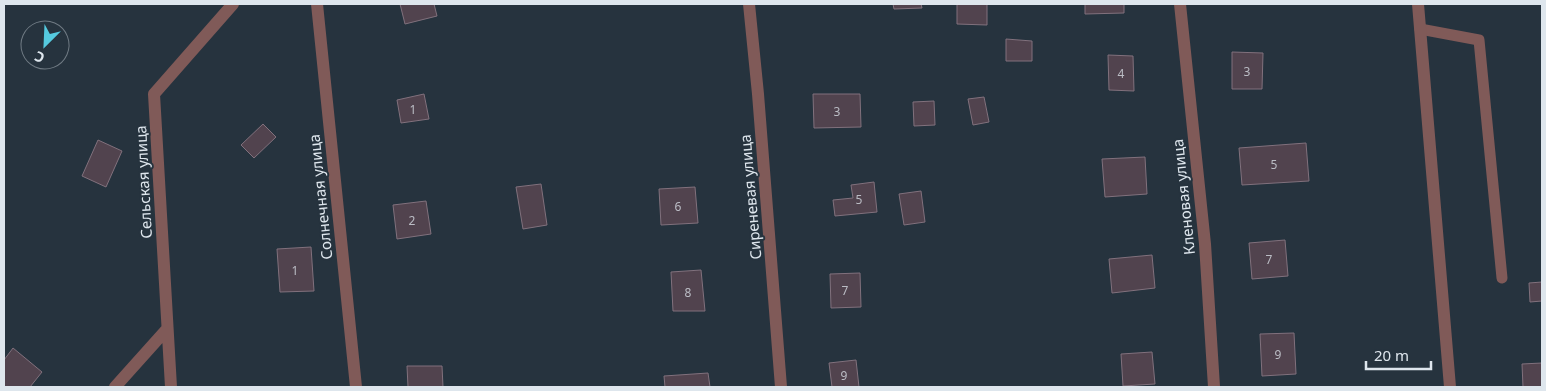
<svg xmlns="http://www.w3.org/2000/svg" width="1546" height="391" font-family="'Noto Sans',sans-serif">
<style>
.building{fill:#51434e;stroke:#81717d}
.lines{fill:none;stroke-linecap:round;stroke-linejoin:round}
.service{stroke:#805a58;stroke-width:11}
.minor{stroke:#805a58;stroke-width:12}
.labels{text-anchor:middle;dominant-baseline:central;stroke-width:4;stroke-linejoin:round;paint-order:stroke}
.number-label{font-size:12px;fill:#bbbdc5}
.street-label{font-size:15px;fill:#dee6ed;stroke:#26333e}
</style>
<rect width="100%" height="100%" fill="#26333e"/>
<path class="building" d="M400,4H434L437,16L405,24Z
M893,4H921L922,8L894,9Z
M957,4H987V25L957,24Z
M1085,4H1124V13L1085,14Z
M1006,39L1032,41V61H1006Z
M1232,52L1263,53L1262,89H1232Z
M1108,55L1133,56L1134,91L1109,90Z
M424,94L429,119L401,123L397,100Z
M813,94H860L861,127L814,128Z
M984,97L989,122L973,125L968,99Z
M934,101L935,125L914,126L913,102Z
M263,124L276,137L254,158L241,145Z
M98,140L122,151L106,187L82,176Z
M1306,143L1309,181L1242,185L1239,148Z
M1145,157L1147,194L1105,197L1102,159Z
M874,182L877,212L835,216L833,200L853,198L851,185Z
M541,184L547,225L523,229L516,187Z
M695,187L698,223L661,225L659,189Z
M921,191L925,222L904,225L899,194Z
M426,201L431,234L397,239L393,205Z
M1285,240L1288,276L1252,279L1249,243Z
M311,247L314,291L280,292L277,249Z
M1152,255L1155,288L1112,293L1109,259Z
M701,270L705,311H673L671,272Z
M860,273L861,307L831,308L830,274Z
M1542,282V301L1530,302L1529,283Z
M1294,333L1296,374L1262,376L1260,334Z
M13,348L42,372L30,387H4V360Z
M1152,352L1155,384L1123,386L1121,354Z
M856,360L859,387H832L829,363Z
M1542,363V387H1523L1522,364Z
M407,366H442L443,387H408Z
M708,373L710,387H665L664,376Z"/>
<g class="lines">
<path class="service" d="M1420,29L1479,40L1502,278"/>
<path class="minor" d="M317,4L356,387
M749,4L758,94L781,387
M1180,4L1205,244L1214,387
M1418,4L1450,387
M115,387L167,329
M171,387L154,94L233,4"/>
</g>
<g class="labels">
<g class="number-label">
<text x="1247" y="71">3</text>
<text x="1121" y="73">4</text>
<text x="413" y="109">1</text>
<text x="837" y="111">3</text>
<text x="1274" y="164">5</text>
<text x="859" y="199">5</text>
<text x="678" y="206">6</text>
<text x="412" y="220">2</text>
<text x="1269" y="259">7</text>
<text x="295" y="270">1</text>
<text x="845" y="290">7</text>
<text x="688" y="292">8</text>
<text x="1278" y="354">9</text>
<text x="844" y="375">9</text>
</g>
<g class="street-label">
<text transform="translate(143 182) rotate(-93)">Сельская улица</text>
<text transform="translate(320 197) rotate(-96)">Солнечная улица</text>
<text transform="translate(750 197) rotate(-95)">Сиреневая улица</text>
<text transform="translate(1183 197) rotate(-96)">Кленовая улица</text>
</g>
</g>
<rect width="1546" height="391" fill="none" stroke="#dee6ed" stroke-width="10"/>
<g transform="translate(45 45) rotate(204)"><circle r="24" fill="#26333e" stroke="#707b84"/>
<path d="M0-4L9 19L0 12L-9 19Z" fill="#55cadf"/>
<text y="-8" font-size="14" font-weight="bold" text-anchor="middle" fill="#dee6ed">С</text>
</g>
<path d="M1366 361v8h65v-8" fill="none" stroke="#dee6ed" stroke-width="2.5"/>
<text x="1374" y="361" font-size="15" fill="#dee6ed" stroke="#26333e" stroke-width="4" paint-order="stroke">20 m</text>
</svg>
